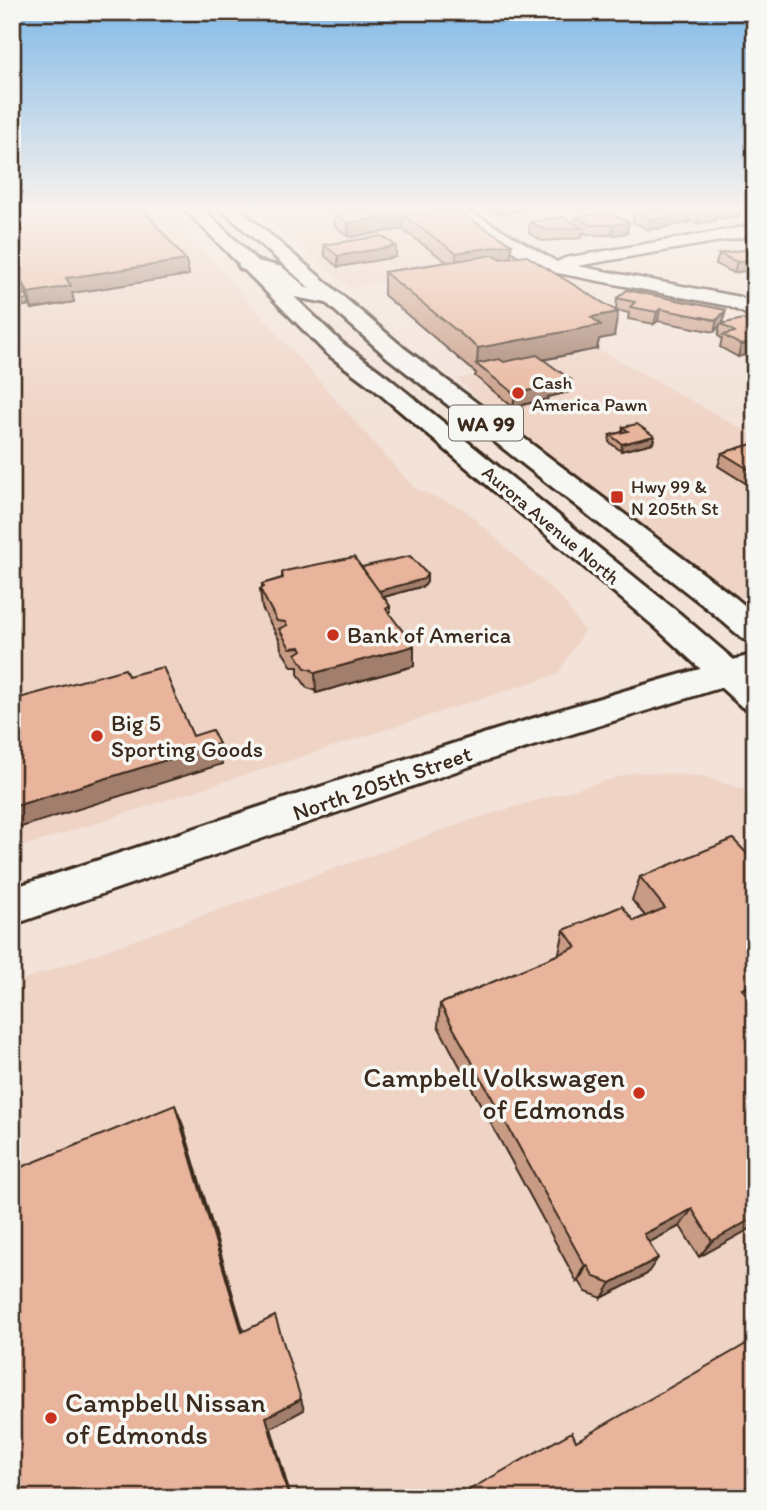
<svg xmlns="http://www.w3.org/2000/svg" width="767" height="1510" font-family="Itim,sans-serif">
<rect width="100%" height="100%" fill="#f2e2d8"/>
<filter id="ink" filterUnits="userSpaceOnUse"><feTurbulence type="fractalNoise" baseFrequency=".0143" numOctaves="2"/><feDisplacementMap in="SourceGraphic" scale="14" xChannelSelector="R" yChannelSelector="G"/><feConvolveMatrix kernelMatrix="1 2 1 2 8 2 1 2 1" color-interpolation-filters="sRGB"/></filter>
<g filter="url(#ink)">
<!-- built -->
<path fill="#efd4c6" d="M12 207H165L414 488 464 509 563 600 584 631 558 674 12 850Z
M249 207H432L514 260 351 288Z
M600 350 755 436V602L737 596 527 442 457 379Z
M636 772 702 776 755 793V1498H12V984L476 818Z"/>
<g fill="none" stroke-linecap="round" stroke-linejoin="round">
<defs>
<path id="street" d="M445 207H463L557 262 565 258 755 225V235L577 266 740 297 755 305V318L728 306 542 270Z"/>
<path id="primary" d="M248 259 282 267 307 288 339 294 342 298 339 302 332 304 294 297 268 275 241 269 238 265Z
M755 654V677L488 760 12 925V888C260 809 504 721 755 654Z"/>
<path id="highway" d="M183 207H201L342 343 390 379 679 613 755 678V710L742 707 655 627 374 389 326 353Z
M219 207H237L404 348 737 599 755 614V643L743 639 713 613 388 358Z"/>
</defs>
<!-- street casing -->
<use href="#street" stroke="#3b2a1e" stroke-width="5"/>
<!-- primary casing -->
<use href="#primary" stroke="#3b2a1e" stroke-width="6"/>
<!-- highway casing -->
<use href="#highway" stroke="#3b2a1e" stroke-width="6"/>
<!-- street -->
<use href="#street" fill="#f6f6f2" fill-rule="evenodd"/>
<!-- primary -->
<use href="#primary" fill="#f6f6f2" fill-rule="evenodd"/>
<!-- highway -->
<use href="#highway" fill="#f6f6f2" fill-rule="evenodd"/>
</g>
<!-- wall -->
<path fill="#c89b85" stroke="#3b2a1e" stroke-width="2" d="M12 207 186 260 189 275 72 293 74 302 32 309 30 305 12 308Z
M335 207H402L433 210 432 212 510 258 614 336 599 339 597 349 543 360 571 380 569 392 548 397V399L513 407 475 376 476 373 384 295V272L447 262 403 230V229L349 237 335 226Z
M486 207H528L527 210 499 214Z
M663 207H755V211H741L739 217 724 219 717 216 715 221 697 224 689 220 688 223 649 230 633 222 634 211Z
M608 212 627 233 612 235H589L583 232 582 238 543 241 529 233 530 222 575 224 576 217Z
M324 245 396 257 338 267 325 256Z
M755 248V269L734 273 716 264 719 254Z
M617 298 723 322 721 324 755 326 738 357 720 347 722 338 718 336 720 325 714 332 658 321 654 324 628 319 629 313 616 310Z
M753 358H755V374L749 371Z
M623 427 654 436 653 443 621 451 609 442 610 435 622 432Z
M755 443V489L718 466 722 453Z
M362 567 427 574V582L424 586 384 597 390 606V614L414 666 316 693 314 690 307 688 298 674V667H292L281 649 280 641 262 608 260 589 262 588V584L282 578V573Z
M755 862V999L751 1001 755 1005V1184L753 1185 755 1187V1226L699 1257 680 1226 649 1242 647 1274 602 1298 586 1292 579 1281 577 1282 438 1026 440 1004 560 954 559 953 564 930 634 921 645 916 632 900 640 877Z"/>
<!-- shaded-wall -->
<path fill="#a27e6c" stroke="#3b2a1e" stroke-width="2" d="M500 207H528L527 210 499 214Z
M704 207H713L712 211 718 210 715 221 697 224 699 214Z
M742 207 739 217 724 219 727 209Z
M433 210 432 224 404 216 403 229 349 237 348 223Z
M690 213 688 223 649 230 651 220Z
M629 222 627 233 612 235 614 225Z
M512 244 510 259 456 268V253Z
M396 246V257L338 267V256Z
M755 259V269L734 273 737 262Z
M186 260 189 275 72 293 74 302 32 309 28 293 66 278Z
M24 284 30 305 12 308V285Z
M660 309 658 321 654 324 657 312Z
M726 310 723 322 714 332 717 320Z
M618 312 614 336 599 339 597 349 485 371 477 364 478 348 591 317Z
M755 342V353L738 357 741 345Z
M571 380 569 392 548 397V399L513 407 515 394 547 385Z
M654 436 653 443 621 451 622 444Z
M427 574V582L424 586 372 600V593Z
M414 646V666L316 693 315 673Z
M219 744 222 764 12 830V807Z
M755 983V999L730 1011 742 989Z
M175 1105 183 1125 248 1346 242 1332Z
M755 1173V1184L734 1195 748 1177Z
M692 1209 680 1226 633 1251 644 1234Z
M755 1217V1226L699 1257 712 1241Z
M658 1258 647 1274 602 1298 611 1283Z
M587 1265 579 1281 577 1282 585 1266Z
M301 1399 304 1410 271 1428 291 1498H289L266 1417Z"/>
<!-- building -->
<path fill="#e8b49b" stroke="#3b2a1e" stroke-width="2" d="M12 207H141L186 260 66 278 71 286 28 293 24 284 12 285Z
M342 207H427L433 210 348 223 335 212 347 210Z
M663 207H677L690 213 651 220 634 211Z
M684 207H710L718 210 699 214Z
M722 207H740L727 209Z
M453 209 512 244 456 253 404 216Z
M608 212 629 222 614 225H591L576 217Z
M563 217 583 228 545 230 530 222Z
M382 236 396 246 338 256 324 245Z
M755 248V259L737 262 719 254Z
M494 255 502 259 525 255 618 312 591 317 601 325 478 348 384 272Z
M627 290 726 310 717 320 660 309 657 312 630 307 635 302 617 298Z
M26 294 29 299 12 302V296Z
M743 319 755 326V342L741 345 723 335 735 332 721 324Z
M537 355 571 380 547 385 549 386 515 394 476 364 499 359 504 362Z
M637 424 654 436 622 444 610 435 628 431 623 427Z
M755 443V473L722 453Z
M410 556 427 574 424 579 379 591 362 567Z
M354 557 390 606 386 609 414 646 315 673 312 670 305 668 296 654 302 650 300 647 290 648 279 629 287 625 285 622 277 621 260 589 264 587 262 584 283 578 282 573 285 571Z
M163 667 193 736 212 730 219 744 12 807V700L125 669 128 676Z
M733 839 755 862V983L742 989 755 1005V1173L748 1177 755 1187V1217L712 1241 692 1209 644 1234 658 1258 611 1283 594 1277 587 1265 585 1266 440 1004 576 947 564 930 622 906 634 921 665 908 640 877Z
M175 1105 242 1332 275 1316 301 1399 266 1417 289 1498H12V1171Z
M755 1339V1482L730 1498H461L460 1495 572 1432 576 1441Z"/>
</g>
<!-- sky -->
<linearGradient id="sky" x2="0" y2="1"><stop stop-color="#82bae8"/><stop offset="0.5" stop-color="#f9f2ed"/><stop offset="1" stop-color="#f9f2ed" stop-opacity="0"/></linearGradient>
<rect width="767" height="418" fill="url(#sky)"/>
<!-- markers -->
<g fill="#c8321e" stroke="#f6f6f2" stroke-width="2.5">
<circle cx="518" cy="393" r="7"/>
<rect x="610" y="490" width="14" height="14" rx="3.5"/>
<circle cx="333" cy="635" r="7"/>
<circle cx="97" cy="736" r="7"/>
<circle cx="639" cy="1093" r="7"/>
<circle cx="51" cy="1418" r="7"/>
</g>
<g text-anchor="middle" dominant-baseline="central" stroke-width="7" stroke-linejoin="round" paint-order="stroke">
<!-- far-poi labels -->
<g font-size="19" fill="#3b2a1e" stroke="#f6f6f2" text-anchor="start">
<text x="532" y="382">Cash<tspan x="532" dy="22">America Pawn</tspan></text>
<text x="631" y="486">Hwy 99 &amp;<tspan x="631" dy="22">N 205th St</tspan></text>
</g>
<!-- far-street labels -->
<g font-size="19" fill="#3b2a1e" stroke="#f6f6f2">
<text transform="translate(551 525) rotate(40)">Aurora Avenue North</text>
</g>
<!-- shield labels -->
<rect fill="#f6f6f2" stroke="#73675e" stroke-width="2" x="449" y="405.5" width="74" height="35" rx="5"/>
<g font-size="21" font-weight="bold" fill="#3b2a1e">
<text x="486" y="423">WA 99</text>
</g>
<!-- poi labels -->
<g font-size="23" fill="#3b2a1e" stroke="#f6f6f2" text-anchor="start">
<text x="347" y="635">Bank of America</text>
<text x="111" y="723">Big 5<tspan x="111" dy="26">Sporting Goods</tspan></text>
</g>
<!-- street labels -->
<g font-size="23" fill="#3b2a1e" stroke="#f6f6f2">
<text transform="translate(382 783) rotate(-19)">North 205th Street</text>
</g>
<!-- near-poi labels -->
<g font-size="28" fill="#3b2a1e" stroke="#f6f6f2" text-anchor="end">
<text x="625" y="1077">Campbell Volkswagen<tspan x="625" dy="32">of Edmonds</tspan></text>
<text x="65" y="1402" text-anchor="start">Campbell Nissan<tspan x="65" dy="32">of Edmonds</tspan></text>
</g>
</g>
<!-- margin -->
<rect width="767" height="1510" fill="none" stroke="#f6f6f2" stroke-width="42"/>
<rect x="21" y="21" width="725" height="1468" fill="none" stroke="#3b2a1e" stroke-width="2.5" filter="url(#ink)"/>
</svg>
